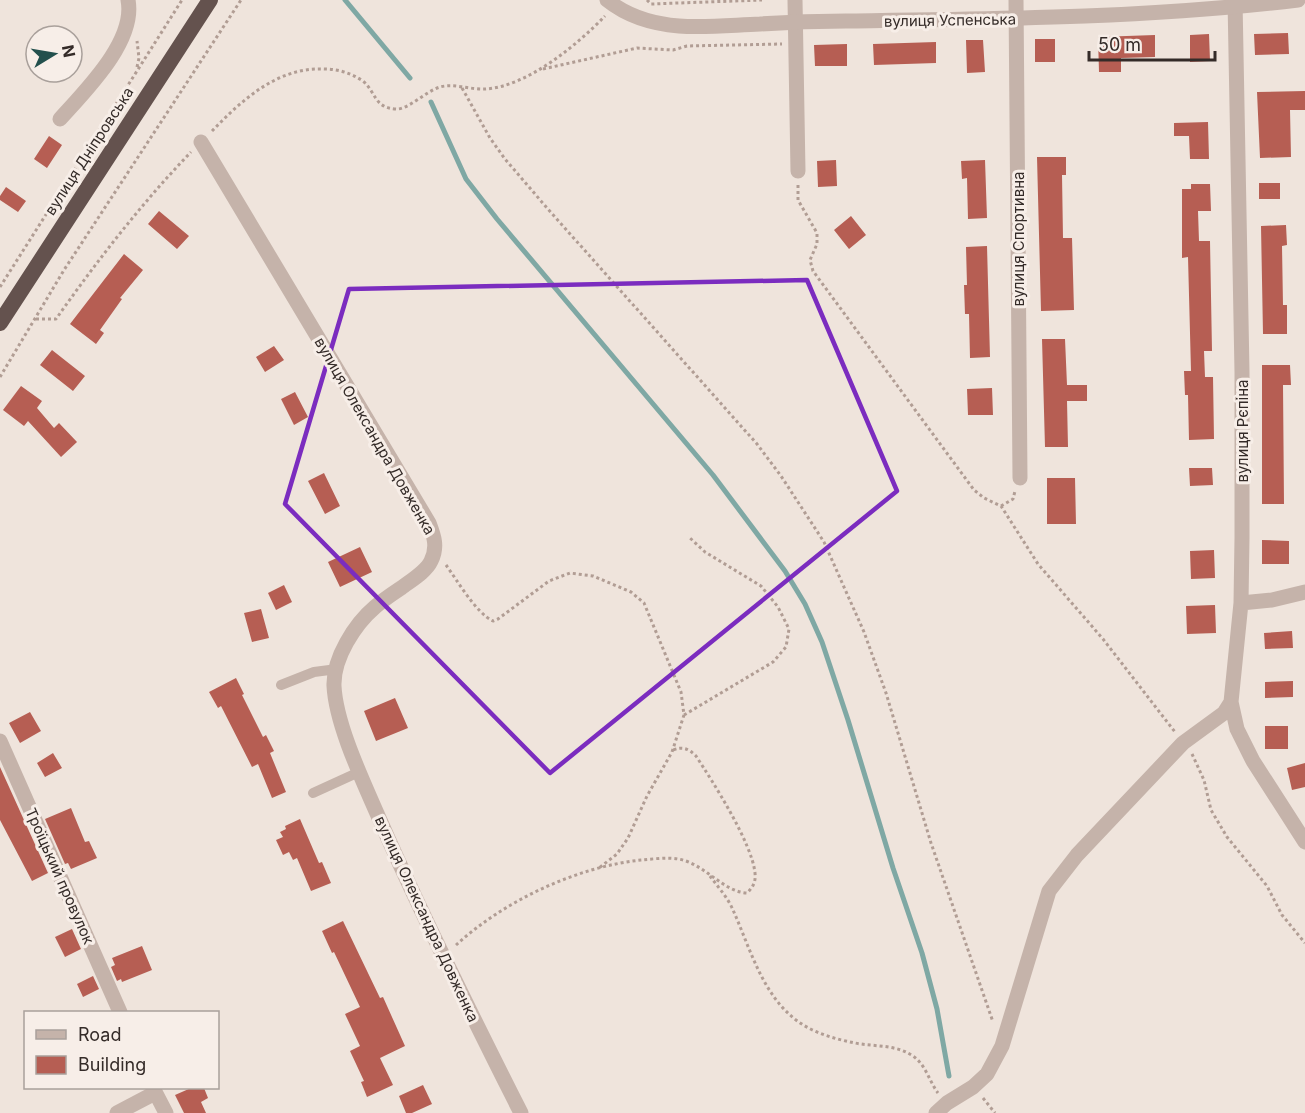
<svg xmlns="http://www.w3.org/2000/svg" width="1305" height="1113" font-family="Inter,sans-serif">
<rect width="100%" height="100%" fill="#efe4dc"/>
<g fill="none" stroke-linecap="round" stroke-linejoin="round">
<!-- stream -->
<path stroke="#7fa8a4" stroke-width="5" d="M345 0 410 78
M431 102 466 179 497 219 713 475 785 571 805 604 822 642 848 720 893 868 922 953 937 1009 949 1076"/>
</g>
<!-- building -->
<path fill="#b65e53" d="M1288 33 1289 54 1255 55 1254 34Z
M1209 34 1210 61 1190 62V35Z
M1155 35V57L1121 58V72H1099L1098 37Z
M1035 39H1055V62H1035Z
M966 40H983L985 72 967 73Z
M936 42V63L874 65 873 44Z
M847 44V66H815L814 45Z
M1305 91V110H1290L1291 157 1260 158 1257 92Z
M1208 122 1209 159H1190L1189 136H1174V123Z
M49 136 62 145 47 168 34 159Z
M1037 157H1066V175H1062L1063 238H1072L1074 310 1041 311Z
M836 160 837 186 818 187 817 161Z
M985 160 987 218 968 219 967 178 962 179 961 161Z
M1259 183H1280V199H1259Z
M1191 184H1210L1211 211H1198L1199 241H1210L1212 351H1204L1205 377H1213L1214 439 1189 440 1188 395H1185L1184 371H1191L1188 257 1182 258V189H1191Z
M6 187 26 201 18 212 0 200V196Z
M159 211 189 236 177 249 148 224Z
M851 216 866 235 849 249 834 230Z
M1286 225 1287 245 1282 246 1283 305H1287V334H1263L1261 226Z
M987 246 990 357 970 358 969 314H965L964 285H967L966 247Z
M124 254 143 270 120 298 122 299 100 330 104 333 96 344 70 324Z
M1042 339H1065L1067 385H1087V401H1067L1068 447H1045Z
M274 346 284 360 265 372 256 357Z
M52 350 85 376 73 391 40 365Z
M1262 365H1290L1291 385H1283L1284 504H1262Z
M21 386 42 401 37 408 54 428 59 423 77 442 61 457 28 421 24 426 3 410Z
M992 388 993 415H968L967 389Z
M295 392 308 417 294 425 281 399Z
M1189 468H1212L1213 485 1190 486Z
M324 473 340 506 325 514 308 481Z
M1047 478H1075L1076 524H1047Z
M1262 540 1289 541V564H1262Z
M360 547 372 572 340 587 328 562Z
M1214 550 1215 578 1191 579 1190 551Z
M284 585 292 602 276 610 268 593Z
M1215 605 1216 633 1187 634 1186 606Z
M261 609 269 638 252 642 244 613Z
M1292 631 1293 648 1265 649 1264 633Z
M236 678 244 694 242 695 263 737 266 735 274 751 270 753 286 792 272 798 258 764 252 767 221 706 218 708 209 692Z
M1293 681V697L1265 698V682Z
M395 698 408 728 376 741 364 711Z
M30 712 41 731 20 743 9 723Z
M1265 726H1288V749H1265Z
M53 753 62 768 45 777 37 763Z
M1305 763V787L1292 790 1287 768Z
M0 767 48 873 32 881 0 820Z
M71 808 85 842 89 841 97 858 71 869 68 863 65 864 45 819Z
M300 819 319 863 322 862 331 883 311 891 297 858 293 860 289 852 283 855 276 840 283 837 280 832 286 829 285 826Z
M343 921 380 998 383 997 405 1046 380 1058 393 1085 367 1097 361 1082 364 1081 350 1051 360 1046 345 1014 360 1007 334 952 332 953 322 931Z
M72 929 81 949 65 957 55 937Z
M142 946 152 970 122 982 121 979 117 981 111 967 115 965 112 958Z
M93 976 99 989 83 997 77 984Z
M423 1085 432 1104 412 1113H406L399 1096Z
M191 1088H204L208 1098 201 1102 206 1113H184L175 1095Z"/>
<g fill="none" stroke-linecap="round" stroke-linejoin="round">
<!-- path -->
<path stroke="#b19d94" stroke-width="3" stroke-dasharray="3 3" stroke-linecap="butt" d="M647 0 651 4 762 0
M137 67 139 58 137 41
M543 69 637 48 673 50 687 46 782 44
M462 88 490 138 505 159 547 208 757 444 781 476 824 542 864 632 886 693 931 843 993 1022
M212 131C243 99 278 67 324 69 338 69 351 73 363 81 376 92 374 108 396 109 408 110 426 91 440 87 454 83 471 90 486 89 528 86 577 45 605 16
M798 185V200L817 233V244L810 260 813 271 974 490 984 498 1001 506 1038 564 1103 639 1175 732
M0 287 182 0
M36 319H56C97 261 141 204 191 152
M0 377 64 270 241 0
M1001 506 1013 499 1015 491
M446 565C457 580 476 613 493 621L498 619 549 581 570 573 593 576 631 592 644 603 681 692 684 715 672 752 647 796 628 838 617 854 599 868
M684 715 773 662 786 647 789 629 778 607 761 586 705 552 690 538
M1192 754 1204 780 1211 810 1227 837 1267 886 1282 915 1305 943
M710 876C718 887 728 898 733 910 750 948 762 994 796 1020 813 1033 835 1039 855 1043 875 1047 895 1044 913 1056 926 1065 929 1081 938 1093
M456 945C504 901 576 867 641 860 653 859 667 857 678 859 704 863 723 892 747 893 753 887 756 882 755 873 752 843 713 782 696 756 689 749 683 746 673 750
M983 1098 995 1113"/>
<!-- service -->
<path stroke="#c5b3aa" stroke-width="10" d="M281 685 314 672 337 669
M313 793 359 772"/>
<!-- minor -->
<path stroke="#c5b3aa" stroke-width="15" d="M795 0 798 171
M1016 0 1020 478
M1235 0 1242 372V538L1241 603 1231 702 1237 729 1253 761 1305 842
M60 119C86 90 136 41 128 0
M201 142 429 523C434 536 438 547 431 561 426 572 410 581 401 588 392 594 383 600 375 607 355 624 333 658 334 686 336 725 363 781 379 818 423 918 472 1016 521 1113
M1241 603 1272 600 1305 592
M0 741 120 1012
M153 1088 166 1113
M117 1113 155 1093
M936 1113 947 1103 973 1087 987 1074 1002 1046 1049 891 1077 855 1183 743 1224 713 1231 702"/>
<!-- tertiary -->
<path stroke="#c5b3aa" stroke-width="15" d="M607 0C627 16 653 24 679 26 705 28 733 25 760 24 789 22 817 21 846 21 997 19 1148 18 1298 0"/>
<!-- trunk -->
<path stroke="#64524e" stroke-width="16" d="M0 323 210 0"/>
</g>
<!-- marked area -->
<path fill="none" stroke="#7b2cbf" stroke-width="4.5" stroke-linejoin="round" d="M807 280 897 491 550 773 285 504 349 289Z"/>
<g text-anchor="middle" dominant-baseline="central" stroke-width="6" stroke-linejoin="round" paint-order="stroke">
<!-- street labels -->
<g font-size="15" fill="#342b28" stroke="#f7eee8">
<text transform="translate(950 20) rotate(-1)">вулиця Успенська</text>
<text transform="translate(89 151) rotate(-57)">вулиця Дніпровська</text>
<text transform="translate(1018 239) rotate(-90)">вулиця Спортивна</text>
<text transform="translate(1242 431) rotate(-90)">вулиця Рєпіна</text>
<text transform="translate(375 436) rotate(60)">вулиця Олександра Довженка</text>
<text transform="translate(60 876) rotate(66)">Троїцький провулок</text>
<text transform="translate(427 919) rotate(65)">вулиця Олександра Довженка</text>
</g>
</g>
<!-- legend -->
<rect x="24" y="1011" width="195" height="78" fill="#f7eee8" stroke="#a9a09b" stroke-width="1.5"/>
<rect x="36" y="1030" width="30" height="9" fill="#c5b3aa" stroke="#a9a09b" stroke-width="1.5"/>
<text x="78" y="1041" font-size="18" fill="#342b28">Road</text>
<rect x="36" y="1056" width="30" height="18" fill="#b65e53" stroke="#a9a09b" stroke-width="1.5"/>
<text x="78" y="1071" font-size="18" fill="#342b28">Building</text>
<!-- north arrow -->
<g transform="translate(54 54) rotate(79)"><circle r="28" fill="#f7eee8" stroke="#a9a09b" stroke-width="1.5"/>
<path d="M0-4.5L10 22L0 15L-10 22Z" fill="#23504d"/>
<text y="-9" font-size="16" font-weight="bold" text-anchor="middle" fill="#342b28">N</text>
</g>
<!-- scale -->
<path d="M1089 51v9h126v-9" fill="none" stroke="#342b28" stroke-width="3"/>
<text x="1098" y="51" font-size="18" fill="#342b28" stroke="#f7eee8" stroke-width="4.5" paint-order="stroke">50 m</text>
</svg>
